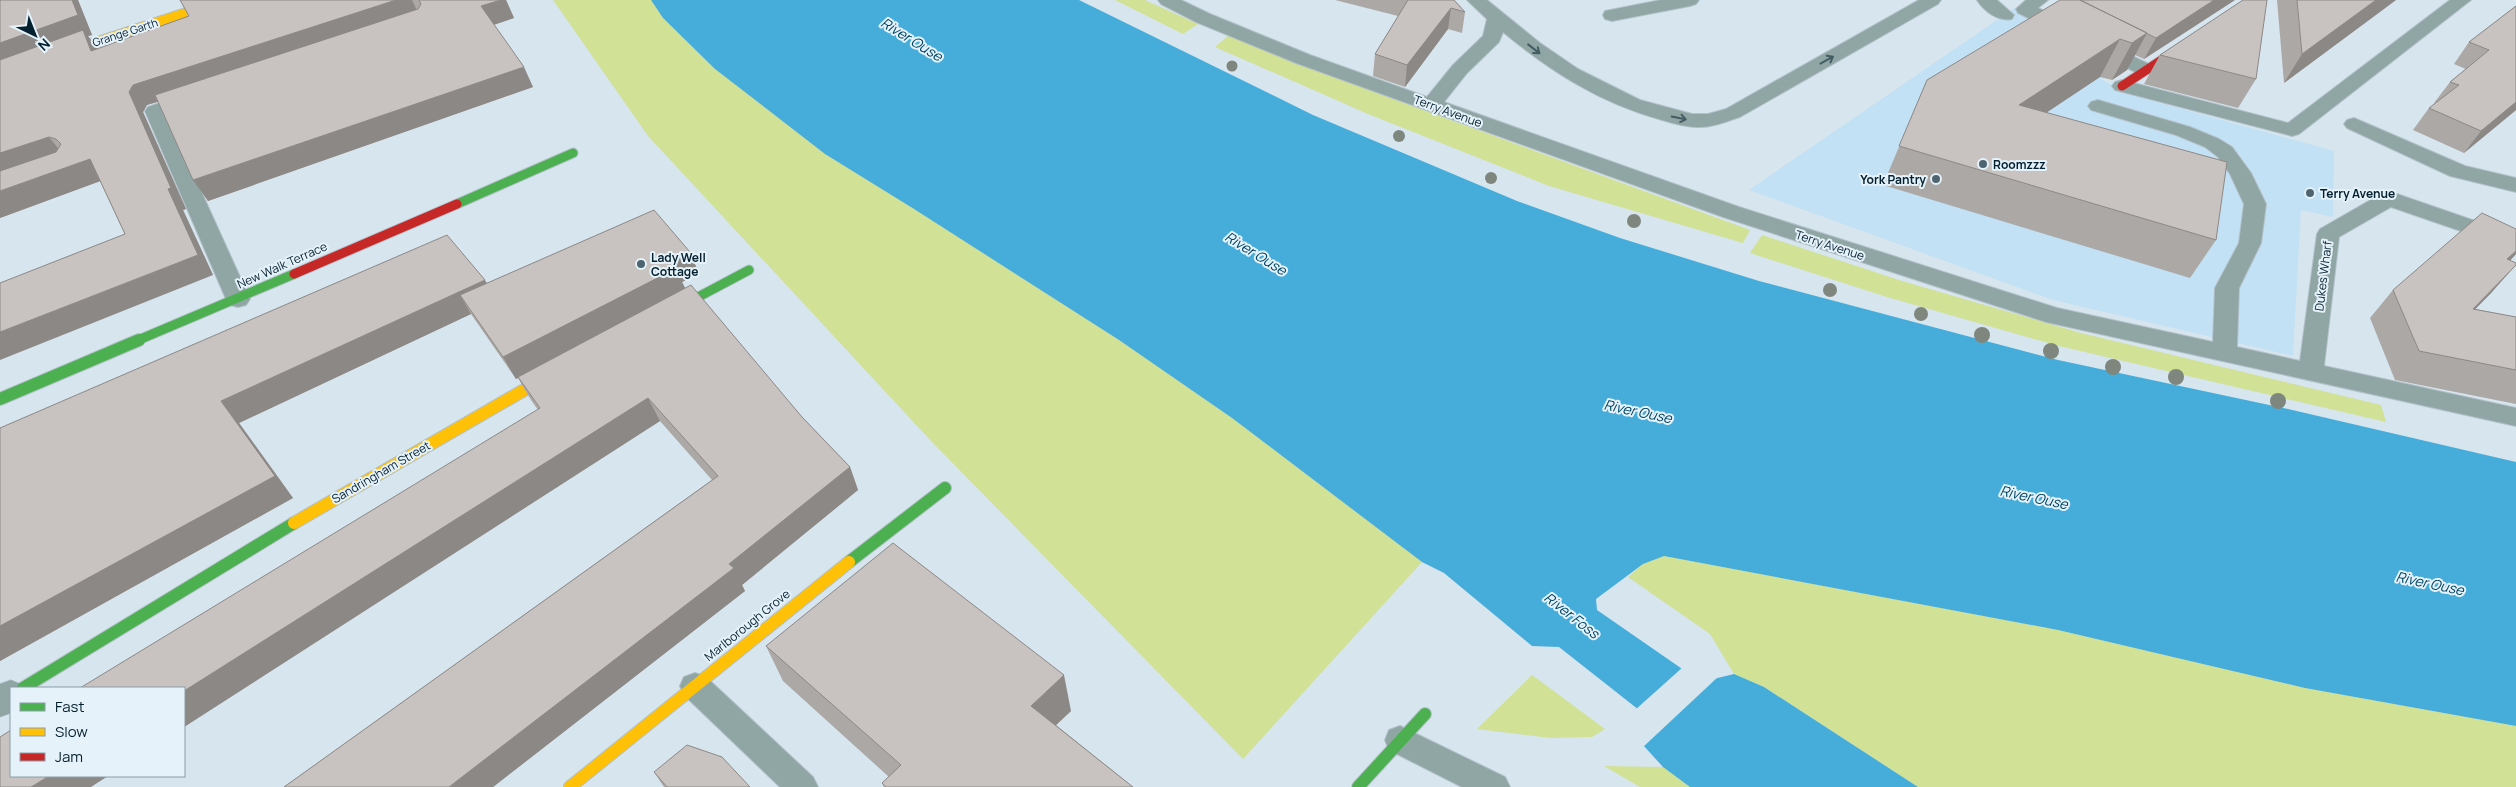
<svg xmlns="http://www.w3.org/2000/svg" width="2516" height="787" font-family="Manrope,sans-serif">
<rect width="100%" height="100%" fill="#d7e5ee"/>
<!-- built -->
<path fill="#c3e1f4" d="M2016 7 2124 62 2100 78 2124 93 2334 151 2333 217 2301 210 2293 356 2053 300 1749 190Z"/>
<!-- green -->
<path fill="#d1e195" d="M553 0H651L663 18 715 69 825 154 914 209 1119 340 1232 418 1422 562 1243 759 931 441 648 136Z
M1115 0H1145L1198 24 1183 34Z
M1229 35 1317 71 1750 230 1743 243 1549 186 1368 114 1215 47Z
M1762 235 1902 281 2081 333 2381 405 2386 422 2059 346 1887 297 1750 253Z
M1664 556 2058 630 2305 688 2516 726V787H1918L1764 687 1734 674 1710 634 1628 577 1643 564Z
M1532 675 1605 729 1592 737 1550 738 1477 729Z
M1604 766 1663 767 1690 787H1640Z"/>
<!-- water -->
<path fill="#46adda" d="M651 0H1079L1313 115 1517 201 1620 238 1759 281 2058 360 2288 409 2516 462V726L2305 688 2058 630 1664 556 1643 564 1596 599 1597 610 1701 682 1734 674 1764 687 1918 787H1690L1663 767 1643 745 1639 710 1559 647 1532 646 1444 573 1422 562 1232 418 1119 340 914 209 825 154 715 69 663 18Z"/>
<!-- pier -->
<path fill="#d7e5ee" d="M1683 667 1702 680 1719 676 1642 748 1635 710Z"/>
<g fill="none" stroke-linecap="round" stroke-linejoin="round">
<defs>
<path id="lane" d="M1158 0H1181L1210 14 1310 55 1427 97 1453 65 1483 36 1487 19 1467 0H1487L1540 43 1578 69 1640 100 1692 114H1708L1726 109 1919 0H1941L1938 4 1740 117C1728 121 1716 126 1703 127 1689 128 1675 124 1662 120 1602 104 1551 72 1503 32L1499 42 1467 73 1444 102 1739 207 2057 308 2213 342 2215 288 2239 243 2244 204 2230 174 2218 157 2205 147 2176 135 2091 110 2088 106 2091 102 2098 100 2190 127 2219 139 2232 147 2251 173 2266 204 2261 243 2239 288 2237 347 2300 361 2317 234 2320 229 2381 194 2389 192 2397 194 2516 235V250L2391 207 2339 237 2324 366 2516 408V426L2046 322 1723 217 1296 63 1196 22 1161 4Z
M1661 0H1699L1696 4 1690 6 1612 21 1605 19 1603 15 1605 11Z
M1977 0H1997L2014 15 2012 19C1998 22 1984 11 1977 0Z
M2026 0H2048L2038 8 2073 25 2075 29 2073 33H2059L2018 13 2016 9Z
M2450 0H2471L2299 134 2292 136 2285 134 2115 90 2112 86 2115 82 2122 80 2288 123Z
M2101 41 2153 66 2156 70 2153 74H2139L2094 51 2091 47 2094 43Z
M192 92 199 94 202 98 199 102 166 114 250 299 246 305 238 307 230 305 226 299 145 111 148 107Z
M2354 118 2465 166 2516 178V192L2450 176 2347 128 2344 124 2347 120Z
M695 673 706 677 813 777 818 787H780L684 695 680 686 684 677Z
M1400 726 1505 777 1510 787H1462L1389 750 1385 740 1389 730Z"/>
<path id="street" d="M11 680 23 685 24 688H11V713L0 717V684Z"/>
<path id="fast-far1" d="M457 204 573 153
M668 313 749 270
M136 341 294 274"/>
<path id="fast" d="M0 399 139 340
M849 562 945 488
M23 688 294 523
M1358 787 1425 714"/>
<path id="slow-far1" d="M0 78 75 49 224 0"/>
<path id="slow" d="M294 523 557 371
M570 787 849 562"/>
<path id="jam" d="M2122 86 2186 44
M294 274 457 204"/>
</defs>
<!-- lane casing -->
<use href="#lane" stroke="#b3c1ca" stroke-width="2"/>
<!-- street casing -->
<use href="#street" stroke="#b3c1ca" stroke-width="1"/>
<!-- fast-far1 casing -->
<use href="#fast-far1" stroke="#b3c1ca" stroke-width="11"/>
<!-- fast casing -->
<use href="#fast" stroke="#b3c1ca" stroke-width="14"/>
<!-- slow-far1 casing -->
<use href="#slow-far1" stroke="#b3c1ca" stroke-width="11"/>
<!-- slow casing -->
<use href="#slow" stroke="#b3c1ca" stroke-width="14"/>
<!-- jam casing -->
<use href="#jam" stroke="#b3c1ca" stroke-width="11"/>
<!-- lane -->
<use href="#lane" fill="#90a6a4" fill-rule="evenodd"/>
<!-- street -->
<use href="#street" fill="#90a6a4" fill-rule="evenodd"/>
<!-- fast-far1 -->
<use href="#fast-far1" stroke="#4caf50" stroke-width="9"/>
<!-- fast -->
<use href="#fast" stroke="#4caf50" stroke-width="12"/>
<!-- slow-far1 -->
<use href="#slow-far1" stroke="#ffc107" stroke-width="9"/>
<!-- slow -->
<use href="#slow" stroke="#ffc107" stroke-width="12"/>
<!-- jam -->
<use href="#jam" stroke="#c62828" stroke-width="9"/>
</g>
<!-- trees -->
<g fill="#7e867d">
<circle cx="1232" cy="66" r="5.5"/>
<circle cx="1399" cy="136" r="6"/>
<circle cx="1491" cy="178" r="6"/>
<circle cx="1634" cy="221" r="7"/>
<circle cx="1830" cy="290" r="7"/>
<circle cx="1921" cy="314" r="7"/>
<circle cx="1982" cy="335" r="8"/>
<circle cx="2051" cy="351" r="8"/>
<circle cx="2113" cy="367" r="8"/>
<circle cx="2176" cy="377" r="8"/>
<circle cx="2278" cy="401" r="8"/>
</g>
<!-- wall -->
<path fill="#aca8a5" d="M0 0H78L92 35 88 36 97 49 189 16 180 0H506L514 18 494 25 533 87 208 201 158 102 147 105 143 112 186 209 183 210 213 275 125 234 100 181 0 218Z
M1335 0H1454L1465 12 1462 33 1448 29 1405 87 1373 76 1375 54 1398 16Z
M2235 0 2144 59 2135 55 2127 70 2112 80 2100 77 2047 112 2216 240 2190 278 1883 185 1927 80Z
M2277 0H2396L2284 83Z
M2516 6V110L2464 153 2413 130 2429 108 2435 104 2434 103 2450 82 2466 69 2454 64 2469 42Z
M2160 55 2256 79 2238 108 2144 84Z
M2516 229V254L2510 260 2492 292 2475 309 2516 317V404L2395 380 2370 318 2393 290Z
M690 252 699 274 682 282 685 288 802 417 850 467 858 490 742 585 745 591 493 787H284L712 480 660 421 184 727V688L538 410 531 400 518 378 516 379 471 314 239 423 293 498 0 661V428L487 283Z
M766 646 1071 711 1056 725 1133 787H884L882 783 889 777 783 681Z
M654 772 750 787H664Z"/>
<!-- shaded-wall -->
<path fill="#8c8886" d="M72 0H78L92 35 88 36 98 50 0 68V43Z
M396 0H412L419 15 147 105 143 112 186 209 183 210 213 275 0 360V332L198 255 168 189 129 92 133 85Z
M501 0H506L514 18 490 26 481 6Z
M2214 0H2235L2144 59 2156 38Z
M2376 0H2396L2284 83 2302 54Z
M1451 8 1448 29 1405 87 1407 65Z
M2147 33 2127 70 2112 80 2132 43Z
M2120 39 2100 77 2001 143 2019 105Z
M524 67 533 87 208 201 193 180Z
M2516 102V110L2464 153 2481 131Z
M49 137 65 157 0 179V153Z
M90 159 106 179 0 218V191Z
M2516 251V254L2506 265 2507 259Z
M690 252 699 274 682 282 686 290 516 379 503 357 671 261Z
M2516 265 2492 292 2448 337 2473 309Z
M485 280 498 302 460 295 471 314 239 423 293 498 0 661V626L221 401Z
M648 398 660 421 184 727V691Z
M850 467 858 490 742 585 745 591 493 787H449Z
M1064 675 1071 711 1039 741 1031 706Z
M49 776H108L91 787H31Z"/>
<!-- building -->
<path fill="#c8c3c0" stroke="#8c8886" d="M0 0H72L78 15 0 43Z
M180 0H396L133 85 129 92 171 188 168 189 198 255 0 332V283L125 234 90 159 0 191V171L56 152 61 144 56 139 49 137 0 153V60L83 30 91 51 189 16Z
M419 0H501L481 6 524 67 193 180 155 95 418 9 421 4Z
M1408 0H1454L1465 12 1451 8 1407 65 1375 54Z
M2060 0H2080L2147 33 2132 43 2120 39 2019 105 2227 162 2216 240 1899 146 1927 80Z
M2080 0H2214L2156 38 2146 33H2147Z
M2243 0H2267L2256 79 2160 55Z
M2297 0H2376L2302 54Z
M2516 6V102L2481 131 2429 108 2459 85 2450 82 2489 50 2469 42Z
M654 210 690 252 671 261 677 268 503 357 460 295Z
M2482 213 2516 229V251L2507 259 2516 263V265L2473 309 2516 317V370L2419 351 2393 290Z
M447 235 485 280 221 401 275 476 0 626V428Z
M691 285 802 417 850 467 729 564 734 568 449 787H284L718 476 648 398 184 691V688H80L540 408 518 377Z
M893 543 1064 675 1031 706 1133 787H886L882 783 901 765 766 646Z
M11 730V776H49L31 787H0V737Z
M687 745 722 757 750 787H667L654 772Z"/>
<!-- one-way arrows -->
<defs><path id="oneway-shaft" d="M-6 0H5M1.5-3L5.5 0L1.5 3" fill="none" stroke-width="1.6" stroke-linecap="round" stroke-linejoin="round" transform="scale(1.25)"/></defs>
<g stroke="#445c63">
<use href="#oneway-shaft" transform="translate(1534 49) rotate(38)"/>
<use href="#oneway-shaft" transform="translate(1827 60) rotate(-29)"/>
<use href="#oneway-shaft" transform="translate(1679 118) rotate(11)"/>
</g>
<!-- markers -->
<g fill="#4e6571" stroke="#e5f2fa" stroke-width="2">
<circle cx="1983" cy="164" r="5"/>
<circle cx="1936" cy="179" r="5"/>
<circle cx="2310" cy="193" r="5"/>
<circle cx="641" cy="264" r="5"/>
</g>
<g text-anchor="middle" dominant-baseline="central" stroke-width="4" stroke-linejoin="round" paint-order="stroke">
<!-- far-street labels -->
<g font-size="11" fill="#05202e" stroke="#e5f2fa">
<text transform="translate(125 32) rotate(-18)">Grange Garth</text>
</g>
<!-- street labels -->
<g font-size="12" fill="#05202e" stroke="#e5f2fa">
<text transform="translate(1448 111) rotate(20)">Terry Avenue</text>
<text transform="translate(1830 245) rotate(18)">Terry Avenue</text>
<text transform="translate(282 265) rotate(-24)">New Walk Terrace</text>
<text transform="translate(2323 276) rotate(-83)">Dukes Wharf</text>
<text transform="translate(381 472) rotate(-30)">Sandringham Street</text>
<text transform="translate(747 625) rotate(-39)">Marlborough Grove</text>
</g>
<!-- poi labels -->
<g font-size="12" font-weight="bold" fill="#05202e" stroke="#e5f2fa" text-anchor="start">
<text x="1993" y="164">Roomzzz</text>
<text x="1926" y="179" text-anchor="end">York Pantry</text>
<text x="2320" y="193">Terry Avenue</text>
<text x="651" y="257">Lady Well<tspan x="651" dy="14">Cottage</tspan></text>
</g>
<!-- water labels -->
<g font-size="14" font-style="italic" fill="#004564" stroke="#e5f2fa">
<text transform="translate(912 39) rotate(32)">River Ouse</text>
<text transform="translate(1256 253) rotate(32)">River Ouse</text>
<text transform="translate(1638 411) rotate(12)">River Ouse</text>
<text transform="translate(2034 497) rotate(12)">River Ouse</text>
<text transform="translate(2430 583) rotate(12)">River Ouse</text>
<text transform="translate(1572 615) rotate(38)">River Foss</text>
</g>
</g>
<!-- legend -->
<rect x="10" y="687" width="175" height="90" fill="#e5f2fa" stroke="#8b9ea8"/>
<rect x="20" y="703" width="25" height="8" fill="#4caf50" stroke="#8b9ea8"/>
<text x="55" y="712" font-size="15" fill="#05202e">Fast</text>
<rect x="20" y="728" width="25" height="8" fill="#ffc107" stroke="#8b9ea8"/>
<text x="55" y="737" font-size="15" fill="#05202e">Slow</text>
<rect x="20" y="753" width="25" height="8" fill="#c62828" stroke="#8b9ea8"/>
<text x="55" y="762" font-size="15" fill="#05202e">Jam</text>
<!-- north arrow -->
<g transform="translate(35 35) rotate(137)" stroke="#e5f2fa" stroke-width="4" paint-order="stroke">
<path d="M0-4L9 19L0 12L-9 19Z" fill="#05202e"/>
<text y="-8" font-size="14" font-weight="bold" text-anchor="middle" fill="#05202e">N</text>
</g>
</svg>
